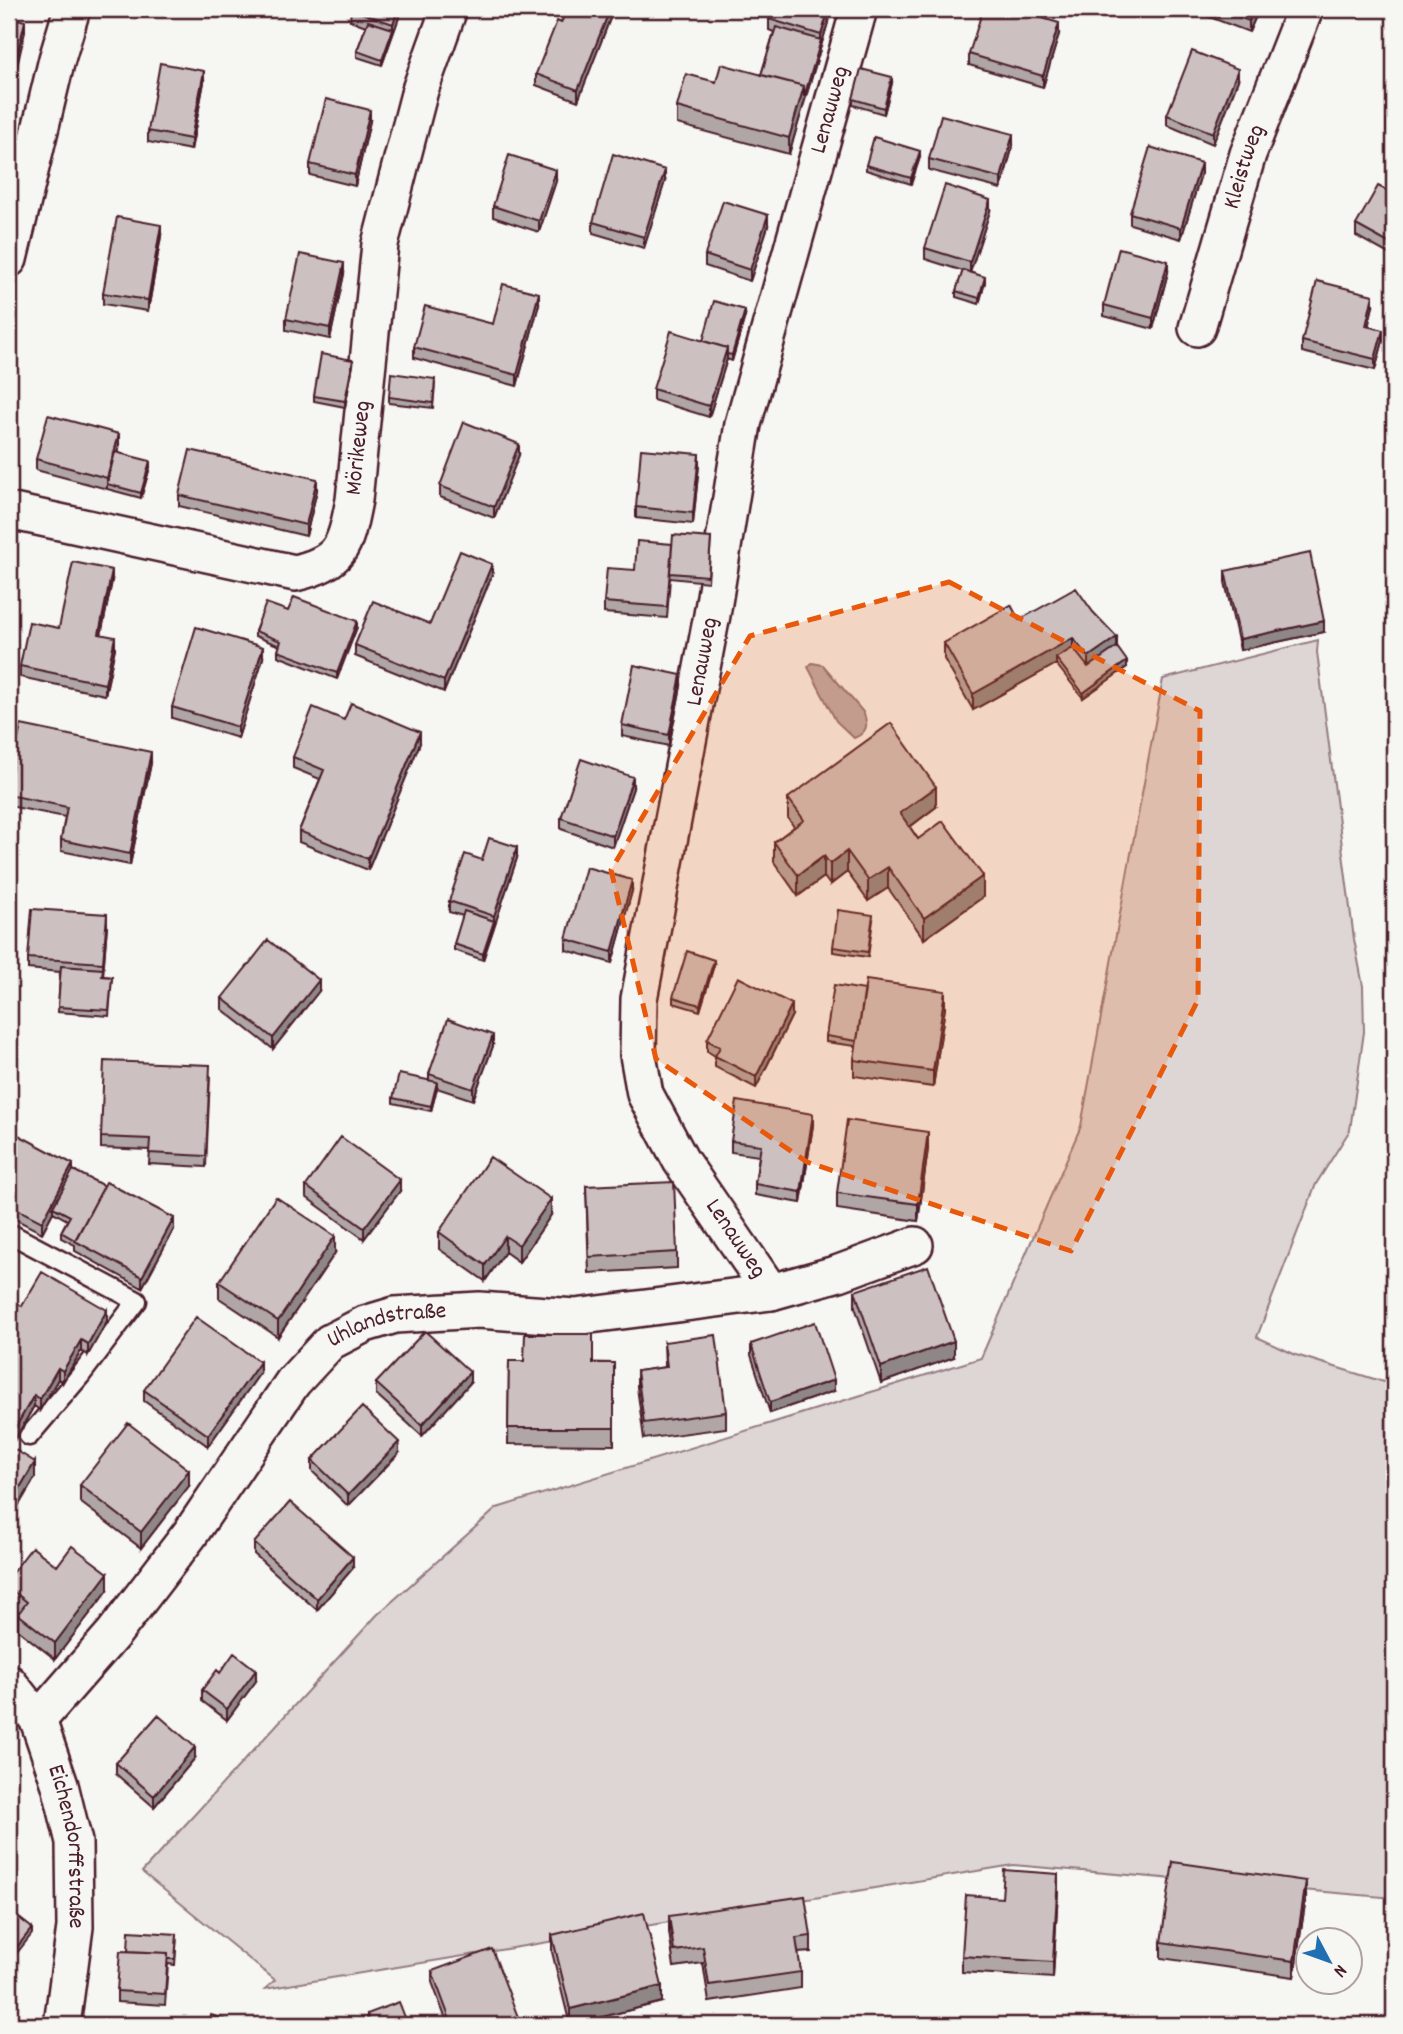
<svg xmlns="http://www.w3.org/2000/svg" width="1403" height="2034" font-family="Dekko,sans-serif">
<rect width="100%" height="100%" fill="#f6f6f2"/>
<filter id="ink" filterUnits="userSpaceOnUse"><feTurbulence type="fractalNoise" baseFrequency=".0143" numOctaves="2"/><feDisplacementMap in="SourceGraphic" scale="14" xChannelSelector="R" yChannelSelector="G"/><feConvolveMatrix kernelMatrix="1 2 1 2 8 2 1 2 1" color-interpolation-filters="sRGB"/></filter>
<g filter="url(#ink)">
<!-- green -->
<path fill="#ddd6d5" stroke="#947a80" stroke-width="2" d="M1318 640 1317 652 1354 939 1363 986 1364 1032 1350 1130 1316 1184 1257 1337 1296 1355 1394 1385V1898L1013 1865 265 1989 275 1980 142 1872 377 1615 497 1508 981 1358 1081 1126 1163 679Z"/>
<!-- water -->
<path fill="#bbadae" stroke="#8e747a" stroke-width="2" d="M812 663 823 665 863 712C869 725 867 733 854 738L836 721 808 667Z"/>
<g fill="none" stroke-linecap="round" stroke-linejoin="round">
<defs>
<path id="lane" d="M9 1233 137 1301 80 1376 29 1436"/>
<g id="street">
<path d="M9 259 57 59 72 9"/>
<path id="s1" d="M1197 328 1248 154 1305 9"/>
<path id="s2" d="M9 511 295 573C343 562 345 545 354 500L380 244 420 90 449 9"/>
<path id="s3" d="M771 1292 681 1161 645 1094 638 1055 639 999 712 615 743 424 859 9"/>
<path id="s4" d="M9 1683 38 1720 60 1785 74 1842 75 1927 62 2025"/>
<path id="s5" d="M38 1720 114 1633 190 1534 293 1382 330 1342 365 1324 395 1315 479 1310 575 1317 771 1292 839 1273 915 1245"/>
</g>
</defs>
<!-- lane casing -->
<use href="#lane" stroke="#4a1f2b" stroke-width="23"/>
<!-- street casing -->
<use href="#street" stroke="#4a1f2b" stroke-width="40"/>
<!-- lane -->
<use href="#lane" stroke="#f6f6f2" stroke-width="18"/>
<!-- street -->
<use href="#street" stroke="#f6f6f2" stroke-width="35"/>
</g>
<!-- wall -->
<path fill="#afa6a5" stroke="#4a1f2b" stroke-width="2" d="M351 9H402L382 65 357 57V51L366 26 350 20Z
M611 9V16L578 101 536 85V74Z
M772 9H832L789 154 677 124V107L716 82 761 75 774 32 769 30V19Z
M1199 9H1259L1249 32 1199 13Z
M1059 34 1043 87 969 65V54Z
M1238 80 1213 144 1167 125V115Z
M204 82 191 150 148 142V131Z
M892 83 884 114 853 105V99Z
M1394 110V136L1387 131V120Z
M370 121 355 186 310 175V164Z
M1013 145 1001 189 929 170V159Z
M920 157 911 184 866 170V165Z
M1201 174 1181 239 1130 224V213Z
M556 181 539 232 493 217V206Z
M665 181 644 248 593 233V222Z
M1394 194V257L1356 236V225Z
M990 211 970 272 985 282 979 304 956 297V291L963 271 925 259V248Z
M768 226 750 281 705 266V255Z
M161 236 148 311 103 304V293Z
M1168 272 1153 329 1104 316V305Z
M344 274 330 339 286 330V319Z
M539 304 517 386 414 358V347L493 324Z
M1373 306 1368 326 1383 341 1375 370 1302 352V341Z
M745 316 732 361 727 359 709 417 653 400V389Z
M353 365 345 407 314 401V396Z
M435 384 433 408 389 403V397Z
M119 445 117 452 150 467 141 498 36 470V459Z
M519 455 494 518 440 497V486Z
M699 465 693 524 636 518V507Z
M317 490 306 536 179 506V495Z
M711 538 708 582 670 578 667 618 604 613V602L635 570 672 544Z
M1225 571 1324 632 1240 650 1225 582Z
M492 575 444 692 355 656V645L430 624Z
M112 581 101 634 115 648 105 695 20 677V666L59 628Z
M288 611 357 627 337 679 278 656V651L280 646 255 636V631Z
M1019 620 1117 647 1127 667 1083 698 1056 664 973 710 944 659V643Z
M263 658 238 738 172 718V707Z
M681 686 669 746 622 736V725Z
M344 720 420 743 368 870 299 842V831L320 779 293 768V757Z
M151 763 130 865 61 851V840L65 817 9 806V783Z
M633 788 613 847 561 829V818Z
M788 798 936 807 910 827 918 839 983 897 924 939 888 888 868 901 847 872 830 885 824 877 798 896 774 862V842L794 827 788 818Z
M517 858 483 960 454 950V944L463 916 449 912V901Z
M632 891 612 963 566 950V939Z
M873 920 868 957 833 952V947Z
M107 925 103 976 112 977 109 1016 58 1012 60 972 28 969V958Z
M714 965 700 1011 673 1003V997Z
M865 990 945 1008 933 1087 854 1076V1060L856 1046 826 1042V1036Z
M319 991 273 1049 222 1009V998Z
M792 1015 756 1088 715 1067V1056L707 1051V1040Z
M493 1046 473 1100 437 1088 431 1111 393 1103V1098L429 1080V1074Z
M210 1076 206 1167 149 1164 150 1150 101 1148V1137Z
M813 1125 801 1203 755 1195V1184L759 1156 731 1152V1141Z
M9 1130 73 1170 174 1229 142 1288 75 1251V1245L61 1238V1232L67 1220 53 1212 42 1233 9 1216Z
M928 1149 918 1221 837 1209V1193Z
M306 1186 400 1191 364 1239 306 1197Z
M586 1186 677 1252V1268L589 1273Z
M551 1215 519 1262 505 1252 485 1281 439 1249V1232Z
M335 1253 278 1337 219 1298V1282Z
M855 1291 954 1357 881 1383 855 1307Z
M9 1314 107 1321 88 1355 81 1351 63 1382 58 1379 40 1410 34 1406 14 1441 9 1438Z
M664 1342 726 1412V1428L644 1439 637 1387V1371L665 1367Z
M751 1344 834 1391 770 1413 751 1355Z
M509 1361 614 1363V1445L508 1444Z
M260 1373 208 1446 144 1401V1390Z
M376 1383H470L422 1436 376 1394Z
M399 1453 348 1506 312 1471V1460Z
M80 1485 189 1486 141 1548 80 1502Z
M254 1543 353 1568 317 1610 254 1554Z
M9 1577 108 1590 55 1659 18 1630V1614L19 1612 9 1604Z
M220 1673 256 1681 227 1720 202 1701V1690Z
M195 1758 154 1807 116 1774V1763Z
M1058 1890 1053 1978 962 1972V1956L1002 1898Z
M1306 1897 1294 1977 1161 1958V1942Z
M669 1916 811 1936V1952L798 1953 801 1972V1988L709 2002 703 1963 674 1967 669 1932Z
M177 1934 175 1965 168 1964 165 2005 117 2002V1991L128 1951Z
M552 1935 662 2002 570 2025 552 1952Z
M432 1971 521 2025H448L432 1982Z
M1394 1991V2025H1390V2020Z
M367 2014 408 2025H367Z"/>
<!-- shaded-wall -->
<path fill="#8f8786" stroke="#4a1f2b" stroke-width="2" d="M398 9H402L382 65V60L393 29V24Z
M610 9H611V16L578 101V90Z
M829 9H832L789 154V138L804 86 821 40V35Z
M1254 9H1259L1249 32V21Z
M25 21V32L10 97V86Z
M1059 23V34L1043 87V76Z
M1238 69V80L1213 144V133Z
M204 71V82L191 150V139Z
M892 77V83L884 114V108Z
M370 110V121L355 186V175Z
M1013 134V145L1001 189V178Z
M920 151V157L911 184V178Z
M1201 163V174L1181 239V228Z
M556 170V181L539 232V221Z
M665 170V181L644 248V237Z
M990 200V211L970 273V262Z
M768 215V226L750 281V270Z
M161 225V236L148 311V300Z
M1168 261V272L1153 329V318Z
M344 263V274L330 339V328Z
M985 277V282L979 304V298Z
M539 293V304L517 386V375Z
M1373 295V306L1366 337V326Z
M745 310V316L732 361V355Z
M1383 330V341L1375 370V359Z
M727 348V359L709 417V406Z
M353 360V365L345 407V401Z
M119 434V445L109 484H107V489V478Z
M519 444V455L494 518V507Z
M699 454V465L693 524V513Z
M150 461V467L141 498V493Z
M317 479V490L306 536V525Z
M492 564V575L444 692V681Z
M112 570V581L99 645V634Z
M357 621V627L337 679V673Z
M1324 621V632L1240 650V639Z
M115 637V648L105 695V684Z
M1117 637V653L1088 673V657Z
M1073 638V654L1056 658V664L973 710V694Z
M263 647V658L238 738V727Z
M1127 661V667L1083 698V693Z
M681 675V686L669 746V735Z
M420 732V743L368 870V859Z
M151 752V763L130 865V854Z
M633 777V788L613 847V836Z
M936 787V807L900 834V813Z
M517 847V858L494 927V916Z
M847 851V872L830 885V864Z
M824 856V877L798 896V875Z
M888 867V888L868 901V880Z
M983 876V897L924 939V918Z
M632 880V891L612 963V952Z
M107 914V925L103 974V963Z
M494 921V927L483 960V954Z
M714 960V965L700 1011V1005Z
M319 980V991L273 1049V1038Z
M945 991V1008L933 1087V1071Z
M792 1004V1015L756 1088V1077Z
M493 1035V1046L473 1100V1089Z
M437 1082V1088L431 1111V1106Z
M813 1114V1125L801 1203V1192Z
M928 1132V1149L918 1221V1204Z
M73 1164V1175L53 1207V1212L42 1233V1222Z
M400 1180V1191L364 1239V1228Z
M551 1199V1215L519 1262V1245Z
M174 1218V1229L142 1288V1277Z
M335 1236V1253L278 1337V1321Z
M505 1236V1252L485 1281V1265Z
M107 1310V1321L88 1355V1344Z
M81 1340V1351L63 1382V1371Z
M954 1341V1357L881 1383V1367Z
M260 1362V1373L208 1446V1435Z
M58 1368V1379L40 1410V1399Z
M470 1372V1383L422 1436V1425Z
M834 1380V1391L770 1413V1402Z
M34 1395V1406L14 1441V1430Z
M399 1442V1453L348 1506V1495Z
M35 1462V1478L9 1522V1506Z
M189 1470V1486L141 1548V1532Z
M353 1557V1568L317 1610V1599Z
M108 1573V1590L55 1659V1643Z
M256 1670V1681L227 1720V1709Z
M195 1747V1758L154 1807V1796Z
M1058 1874V1890L1053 1978V1962Z
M1306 1881V1897L1294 1977V1961Z
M32 1928V1934L9 1963V1957Z
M662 1986V2002L570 2025V2009Z"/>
<!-- building -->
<path fill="#ccc1c0" stroke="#4a1f2b" stroke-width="2" d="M350 9H398L393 24Z
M567 9H610L578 90 536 74 557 21 561 23Z
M772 9H829L821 35 769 19Z
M983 9H1012L1059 23 1043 76 969 54Z
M1217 9H1254L1249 21Z
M9 17 25 21 10 86 9 85Z
M368 21 393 29 382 60 357 51Z
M776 27 821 40 804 97V86L761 75Z
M1192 51 1238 69 1213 133 1167 115Z
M160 63 204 71 191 139 148 131Z
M721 64 804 86 789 138 677 107 686 74 716 82Z
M861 69 892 77 884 108 853 99Z
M326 99 370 110 355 175 310 164Z
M1394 110V125L1387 120Z
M941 115 1013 134 1001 178 929 159Z
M874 137 920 151 911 178 866 165Z
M1150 147 1201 163 1181 228 1130 213Z
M613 154 665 170 644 237 593 222Z
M509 155 556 170 539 221 493 206Z
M945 185 990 200 970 262 925 248Z
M1378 186 1394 194V246L1356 225Z
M723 201 768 215 750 270 705 255Z
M117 217 161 225 148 300 103 293Z
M1119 248 1168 261 1153 318 1104 305Z
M300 254 344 263 330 328 286 319Z
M963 270 985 277 979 298 956 291Z
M1317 281 1373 295 1366 326 1383 330 1375 359 1302 341Z
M503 284 539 293 517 375 414 347 425 306 493 324Z
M714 301 745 310 732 355 727 354V348L703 341Z
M671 331 727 348 709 406 653 389Z
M321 354 353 360 345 401 314 396Z
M391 373 435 379 433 403 389 397Z
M48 415 119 434 107 478 36 459Z
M464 422 519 444 494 507 440 486Z
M641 449 699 454 693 513 636 507Z
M190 450 317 479 306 525 179 495Z
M115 452 150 461 141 493 107 484Z
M673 535 711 538 708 576 670 573Z
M637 541 672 544 667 607 604 602 607 568 635 570Z
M460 551 492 564 444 681 355 645 373 601 430 624Z
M1310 553 1324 621 1240 639 1225 571Z
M73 562 112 570 99 634 115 637 105 684 20 666 29 622 59 628Z
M1076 588 1093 612 1117 637 1088 657 1073 638 973 694 944 643 1011 605 1019 620Z
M294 597 357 621 337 673 278 651 281 641 255 631 266 603 288 611Z
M196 627 263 647 238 727 172 707Z
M1117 647 1127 661 1083 693 1056 658 1073 648 1088 667Z
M634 665 681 675 669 735 622 725Z
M351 703 420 732 368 859 299 831 324 770 293 757 313 707 344 720Z
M891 723 936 787 900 813 918 839 943 821 983 876 924 918 888 867 868 880 847 851 830 864 824 856 798 875 774 842 804 820 788 798Z
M21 725 151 752 130 854 61 840 67 807 9 795V783Z
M581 759 633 777 613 836 561 818Z
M489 838 517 847 494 916 449 901 465 854 482 860Z
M586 867 632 880 612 952 566 939Z
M32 909 107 914 103 963 28 958Z
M838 910 873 915 868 952 833 947Z
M464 911 494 921 483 954 454 944Z
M268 940 319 980 273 1038 222 998Z
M687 951 714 960 700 1005 673 997Z
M61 966 103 969 102 976 112 977 109 1010 58 1007Z
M738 977 792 1004 756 1077 715 1056 720 1047 707 1040Z
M866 980 945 991 933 1071 854 1060Z
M834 985 865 990 857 1041 826 1036Z
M448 1019 493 1035 473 1089 429 1074Z
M104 1061 210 1065 206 1156 149 1153 150 1139 101 1137Z
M399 1074 437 1082 431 1106 393 1098Z
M737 1101 813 1114 801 1192 755 1184 761 1145 731 1141Z
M847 1120 928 1132 918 1204 837 1193Z
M9 1130 73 1164 42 1222 9 1205Z
M341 1137 400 1180 364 1228 306 1186Z
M490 1157 551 1199 519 1245 505 1236 485 1265 439 1232Z
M73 1170 104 1186 75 1240 61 1232 70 1216 53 1207Z
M106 1182 174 1218 142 1277 75 1241Z
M674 1182 677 1252 589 1257 586 1186Z
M276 1197 335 1236 278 1321 219 1282Z
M928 1266 954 1341 881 1367 855 1291Z
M42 1272 107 1310 88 1344 81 1340 63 1371 58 1368 40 1399 34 1395 14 1430 9 1427V1314L16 1302 22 1306Z
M196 1317 260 1362 208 1435 144 1390Z
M815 1322 834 1380 770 1402 751 1344Z
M425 1331 470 1372 422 1425 376 1383Z
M525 1334H593V1363H614V1428H508L509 1361H524Z
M716 1335 726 1412 644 1423 637 1371 667 1367 664 1342Z
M362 1407 399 1442 348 1495 312 1460Z
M128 1423 189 1470 141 1532 80 1485Z
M9 1446 35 1462 9 1506Z
M290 1502 353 1557 317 1599 254 1543Z
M72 1546 108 1573 55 1643 18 1614 27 1602 9 1588V1577L32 1547 57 1566Z
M234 1653 256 1670 227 1709 202 1690 217 1670 220 1673Z
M158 1715 195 1747 154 1796 116 1763Z
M1173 1862 1306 1881 1294 1961 1161 1942Z
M1004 1870 1058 1874 1053 1962 962 1956 966 1895 1002 1898Z
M805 1896 811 1936 796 1938 801 1972 709 1985 703 1947 674 1951 669 1916Z
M9 1910 32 1928 9 1957Z
M644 1913 662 1986 570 2009 552 1935Z
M129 1931 177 1934 175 1959H168V1953L128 1951Z
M492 1949 521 2025H452L432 1971Z
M120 1951 168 1953 165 1994 117 1991Z
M1394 1991V2021L1390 2020Z
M399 2002 408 2025H371L367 2014Z
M211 2015 241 2025H207Z"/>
</g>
<!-- marked area -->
<path fill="#e8590c" fill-opacity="0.2" stroke="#e8590c" stroke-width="5" stroke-dasharray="14 9" stroke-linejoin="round" d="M949 582 1200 711 1198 1000 1071 1251 807 1162 656 1059 611 870 750 636Z"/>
<g text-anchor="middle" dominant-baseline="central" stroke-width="5" stroke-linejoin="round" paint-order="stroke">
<!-- street labels -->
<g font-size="24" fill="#4a1f2b" stroke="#f6f6f2">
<text stroke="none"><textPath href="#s3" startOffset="1241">Lenauweg</textPath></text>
<text stroke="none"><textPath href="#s1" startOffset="168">Kleistweg</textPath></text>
<text stroke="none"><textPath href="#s2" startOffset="448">Mörikeweg</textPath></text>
<text stroke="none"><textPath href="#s3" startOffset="674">Lenauweg</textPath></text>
<text transform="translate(735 1239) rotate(56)">Lenauweg</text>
<text stroke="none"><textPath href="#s5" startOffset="539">Uhlandstraße</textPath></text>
<text stroke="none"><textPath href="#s4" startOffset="178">Eichendorffstraße</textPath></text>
</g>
</g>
<!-- margin -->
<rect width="1403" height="2034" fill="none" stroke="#f6f6f2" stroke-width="35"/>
<rect x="18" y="18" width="1368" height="1999" fill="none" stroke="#4a1f2b" stroke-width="2.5" filter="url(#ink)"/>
<!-- north arrow -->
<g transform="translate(1329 1961) rotate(131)"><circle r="33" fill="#f6f6f2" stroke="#b1a0a2" stroke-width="2"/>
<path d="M0-5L12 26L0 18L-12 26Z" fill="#1f6fb2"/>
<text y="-10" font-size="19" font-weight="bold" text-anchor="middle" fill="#4a1f2b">N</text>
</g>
</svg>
